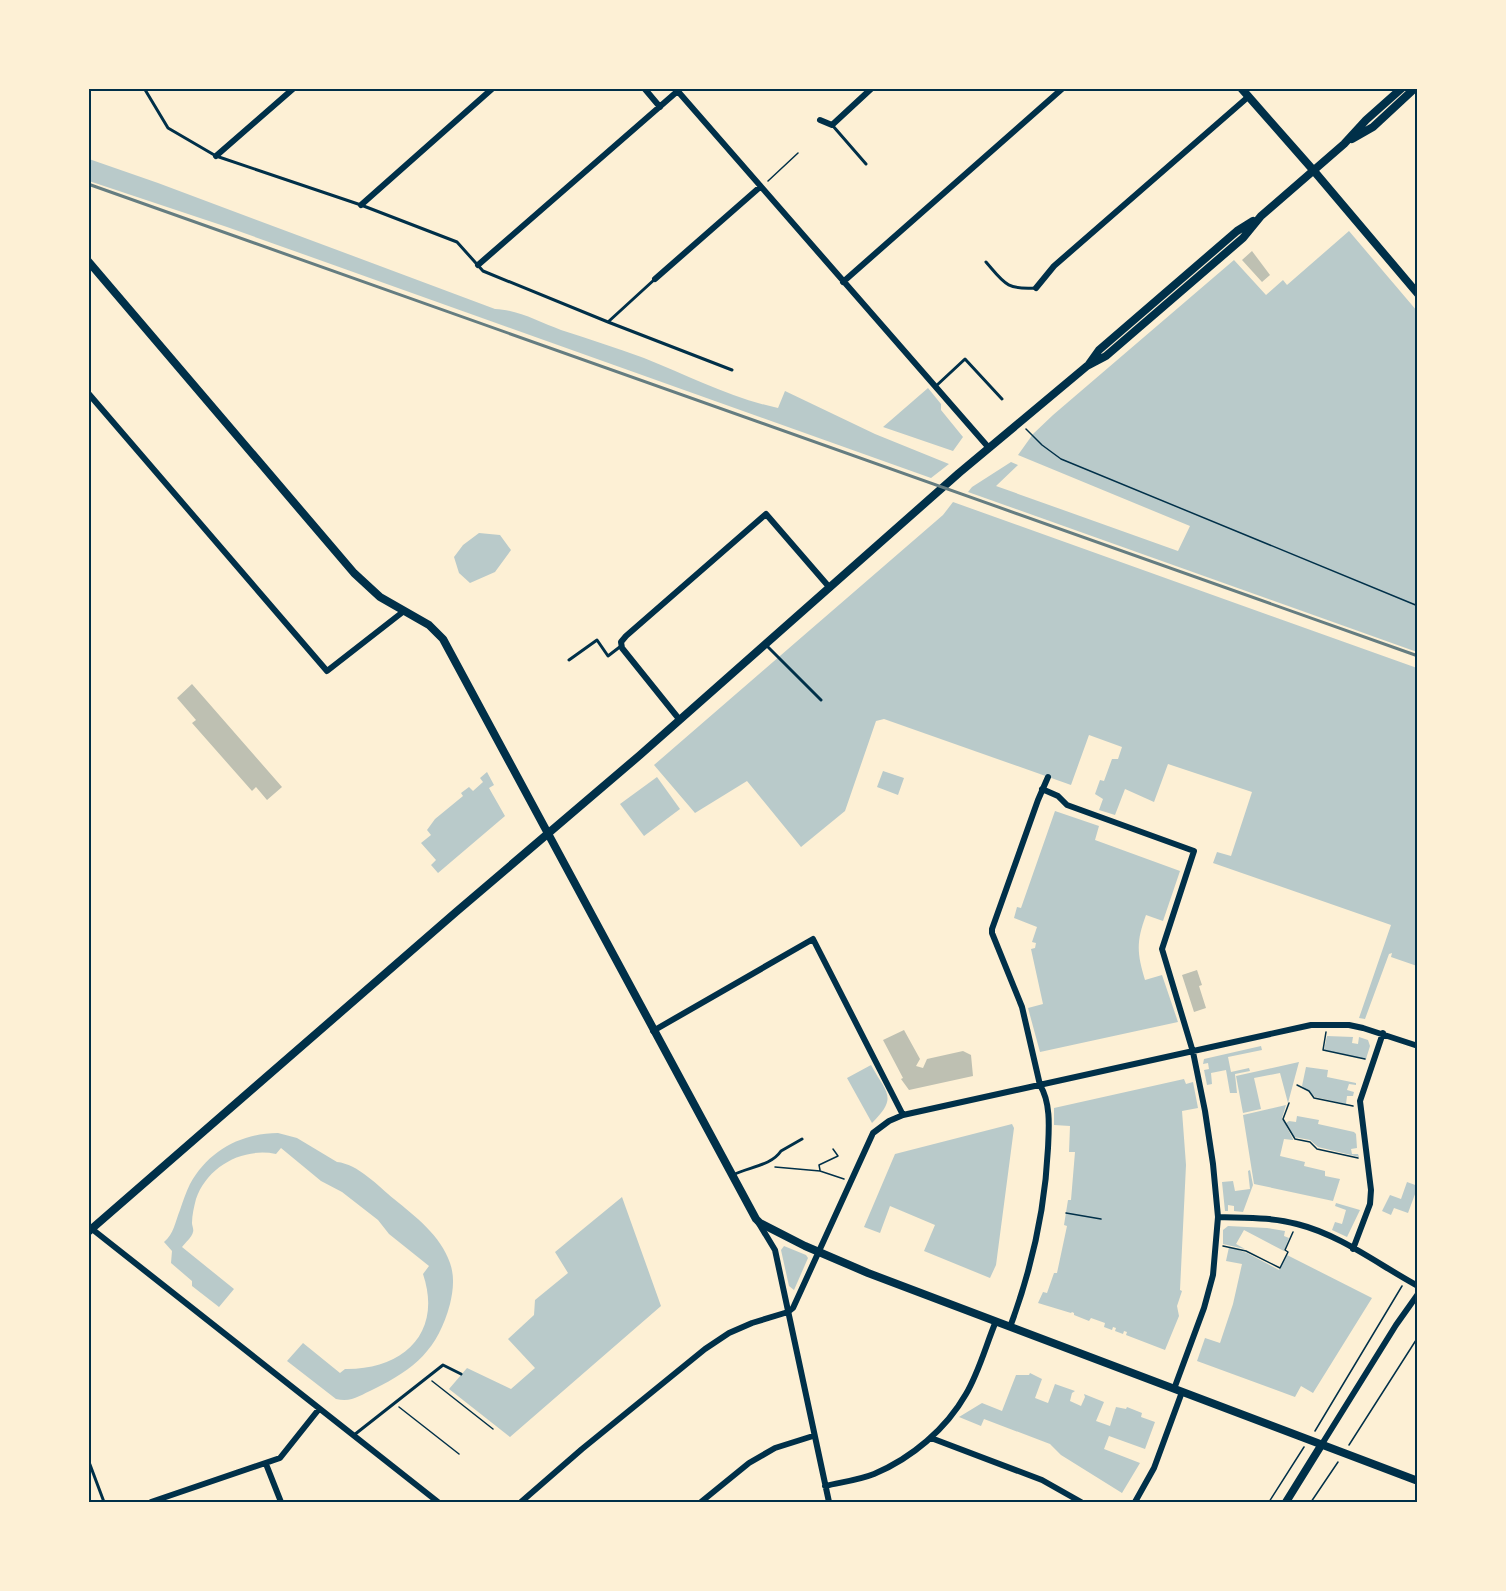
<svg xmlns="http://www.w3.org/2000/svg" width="1506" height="1591" font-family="Georgia,serif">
<rect width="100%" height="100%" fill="#fdf0d5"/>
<!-- green -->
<path fill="#b9caca" d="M89 159 158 183 495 309C519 310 539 322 561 330 589 339 617 348 644 358 689 376 731 398 778 408L785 391 875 434 949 464 931 478 227 227 89 181Z
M1349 231 1417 311V652L968 492 972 487 1011 462 1018 465 996 486 1178 551 1190 526 1018 455 1033 434 1053 415 1234 260 1266 295 1283 280 1287 285Z
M928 388 941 404V410L963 437 953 451 883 427Z
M953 502 1417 668V966L1391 957 1392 953 1389 954 1365 1019 1359 1018 1391 925 1213 863 1217 852 1231 856 1252 792 1168 764 1154 802 1125 789 1115 815 1099 810 1103 799 1095 794 1100 780 1104 781 1112 759H1118L1122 747 1089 735 1071 785 884 719 876 721 845 811 801 847 747 781 695 813 654 765 943 515Z
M479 533 500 535 511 550 495 572 470 583 459 573 454 557 463 545Z
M883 771 904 778 898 795 877 787Z
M487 772 494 785 489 788 505 816 438 873 431 865 436 860 421 843 431 835 427 830 435 819 463 796 461 793 469 787 473 791 483 782 480 778Z
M657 777 680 809 644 836 620 804Z
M1055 811 1099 826 1095 840 1180 871 1163 921 1146 915C1136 942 1137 953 1145 980L1162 975 1178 1022 1040 1052 1028 1008 1043 1004 1031 949 1035 948 1036 943 1032 942 1037 927 1014 918 1017 907 1021 908Z
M1327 1036 1353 1037 1352 1043 1358 1044 1359 1037 1368 1040 1370 1046 1366 1059 1324 1050Z
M1261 1046 1262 1050 1228 1057 1231 1072 1249 1068 1250 1071 1235 1074 1237 1093H1230L1226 1070 1211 1073 1212 1084 1207 1085 1204 1070 1209 1069 1208 1063 1203 1064 1204 1059Z
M1299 1062 1288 1103 1280 1073 1254 1078 1261 1109 1243 1113 1236 1076Z
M871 1065C887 1094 898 1097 872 1123L847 1078Z
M1306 1067 1328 1070 1327 1077 1356 1083V1085L1349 1084 1347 1090 1354 1092 1353 1096H1347L1346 1104 1315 1097 1302 1086Z
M1184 1079 1186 1084 1193 1082 1198 1108 1182 1111 1186 1165 1180 1290 1182 1291 1177 1306 1179 1316 1165 1350 1126 1335 1127 1332 1124 1331 1123 1334 1115 1331 1116 1328 1113 1327 1112 1330 1104 1327 1105 1323 1091 1318 1089 1321 1074 1315V1313L1072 1312 1071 1313 1038 1303 1043 1292 1047 1293 1054 1273H1057L1067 1226 1064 1225 1068 1200H1071L1075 1152H1069L1070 1126 1054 1125V1108Z
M1286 1105 1282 1118 1293 1139V1140L1284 1139 1280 1156 1305 1162 1304 1166 1325 1171V1176L1340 1179 1333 1201 1254 1184 1243 1115Z
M1297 1116 1319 1120 1318 1124 1354 1132 1356 1134 1357 1148 1351 1149 1352 1154H1358L1359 1157 1318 1147 1310 1140 1294 1137 1286 1123 1289 1121 1296 1122Z
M1012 1124 1014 1128 996 1265 990 1278 924 1251 935 1225 890 1206 880 1233 864 1227 895 1154Z
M278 1133 297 1138 337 1162C358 1164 378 1186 394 1199 415 1216 441 1236 450 1263 455 1277 453 1291 450 1304 438 1349 415 1369 374 1389 360 1395 352 1403 336 1399L287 1361 303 1343 340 1373 345 1369C403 1370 443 1333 423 1274L429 1266 389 1234 378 1220 342 1192 321 1181 281 1148 276 1154C242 1147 207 1167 196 1199 194 1207 192 1215 192 1223 192 1226 194 1229 193 1232 192 1237 185 1243 182 1247L234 1289 219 1307 192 1286V1281L171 1263 172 1251 164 1242C174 1234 175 1222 180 1210 183 1201 186 1192 190 1184 208 1151 241 1133 278 1133Z
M1250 1170 1253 1185 1243 1212 1234 1211V1206L1228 1205V1211H1225L1222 1182 1233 1181 1235 1191 1250 1189 1248 1171Z
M1407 1182 1418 1186 1408 1213 1394 1208 1391 1215 1382 1211 1390 1195 1401 1199Z
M622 1197 661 1306 510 1437 449 1389 467 1368 511 1389 535 1368 508 1339 534 1315 535 1300 568 1273 555 1252Z
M1336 1203 1360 1210 1347 1237 1332 1230 1335 1222 1342 1224 1346 1210 1335 1206Z
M1228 1226 1267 1228 1285 1231 1284 1236 1289 1238 1284 1251 1244 1230 1236 1244 1245 1249 1223 1244V1230Z
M784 1246 806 1255 808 1258 794 1290 789 1286 781 1250Z
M1229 1247 1247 1253 1279 1270 1287 1255 1372 1298 1313 1393 1301 1386 1295 1397 1197 1361 1205 1338 1220 1343 1233 1304 1242 1264 1226 1261Z
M1030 1373 1042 1379 1035 1398 1048 1403 1055 1384 1075 1391 1072 1393 1070 1401 1081 1406 1085 1397 1084 1394 1104 1402 1096 1421 1110 1426 1116 1407 1126 1409 1127 1407 1142 1413 1141 1417 1155 1422 1145 1449 1109 1436 1104 1449 1140 1463 1122 1493 1061 1455 1050 1444 984 1419 981 1426 959 1417 982 1403 1002 1411 1016 1375H1029Z"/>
<!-- building -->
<path fill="#bec0b2" d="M1252 251 1270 275 1262 282 1242 260Z
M192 684 282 787 267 800 256 787 252 791 192 723 196 720 177 698Z
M1197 970 1202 985 1199 986 1206 1008 1194 1012 1182 975Z
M904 1030 920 1059 916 1066 923 1068 927 1059 963 1051 971 1055 973 1076 909 1090 901 1079 903 1078 883 1040Z"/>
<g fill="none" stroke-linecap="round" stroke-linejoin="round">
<!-- path -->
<path stroke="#003049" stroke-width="1.5" d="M768 181 798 153
M1026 429 1042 445 1061 459 1418 606
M1326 1032 1323 1050 1365 1059
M1297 1085 1309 1091 1314 1098 1353 1106
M1289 1103 1283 1119 1295 1139 1310 1142 1317 1149 1358 1158
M775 1167 820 1171 844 1179
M820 1170 819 1165 838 1156 833 1149
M1066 1213 1101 1219
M1223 1246 1246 1251 1280 1268 1288 1252 1285 1250 1293 1232
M432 1381 493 1429
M399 1407 459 1454
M1315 1431 1402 1286
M1349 1445 1418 1337
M1269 1502 1304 1447
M1311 1502 1338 1462"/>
<!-- service -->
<path stroke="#003049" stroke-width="3" d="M144 88 168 128 216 156 361 205 457 242 483 271 608 322 732 370
M833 126 866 164
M986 262C1004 283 1006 290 1036 288
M608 322 655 279
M936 386 965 359 1002 399
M767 646 821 700
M569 660 597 640 608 656 621 646
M733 1175C748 1167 771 1166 781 1151L802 1139
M354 1435 443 1365 461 1374
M89 1462 104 1502"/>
<!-- minor -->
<path stroke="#003049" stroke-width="6" d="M644 88 660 107
M675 88 989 448
M820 120 832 125 872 88
M216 156 294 88
M361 205 493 88
M478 265 680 89
M655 279 760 187
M843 282 1063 88
M1036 288 1054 266 1248 97
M88 393 327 671 404 611
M679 719 622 648 621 642 626 636 766 514 830 588
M1042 789 1058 796 1067 805 1194 851 1162 949 1193 1052 1205 1111 1213 1164 1218 1217 1213 1275 1204 1308 1174 1389
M653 1031 813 939 903 1115
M1218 1217C1245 1218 1272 1217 1297 1224 1341 1235 1379 1265 1418 1286
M758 1222 775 1250 829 1502
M92 1229 438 1502
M1353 1249 1370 1204 1371 1190 1360 1101 1383 1033
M1010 1327C1032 1268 1045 1211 1048 1148 1049 1128 1051 1103 1040 1085L1022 1007 992 933V929L1038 800 1048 777
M931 1438 1042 1480 1081 1502
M1322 1444 1396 1325 1418 1294
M266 1464 281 1502
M825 1486C842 1482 859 1480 874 1474 912 1458 946 1429 966 1394 979 1372 986 1345 996 1321
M151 1502 280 1458 319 1409
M521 1502 582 1449 705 1349 729 1333 752 1323 788 1312 793 1308 873 1133 889 1121 903 1115 1311 1025H1349L1363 1028 1418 1046
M701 1502 749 1463 775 1448 813 1436
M1135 1502 1154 1468 1182 1392"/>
<!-- tertiary -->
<path stroke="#003049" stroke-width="8" d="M1241 88 1314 171 1418 294
M88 261 354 573 380 597 429 625 443 639 756 1219 760 1223 805 1246 868 1273 1418 1481
M1286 1502 1322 1444"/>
<!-- secondary -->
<path stroke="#003049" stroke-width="8" d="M1352 139 1373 127 1415 88
M1089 364 1099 350 1237 231 1253 221
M88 1232 456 912 640 755 959 473 1087 366 1106 356 1243 238 1261 216 1344 144 1366 120 1402 88"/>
<!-- rail -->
<path stroke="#657d81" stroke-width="3" d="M88 184 1418 656"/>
</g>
<!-- border -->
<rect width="1506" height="1591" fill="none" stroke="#fdf0d5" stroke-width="180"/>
<rect x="90" y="90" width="1326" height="1411" fill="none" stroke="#003049" stroke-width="2"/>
</svg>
